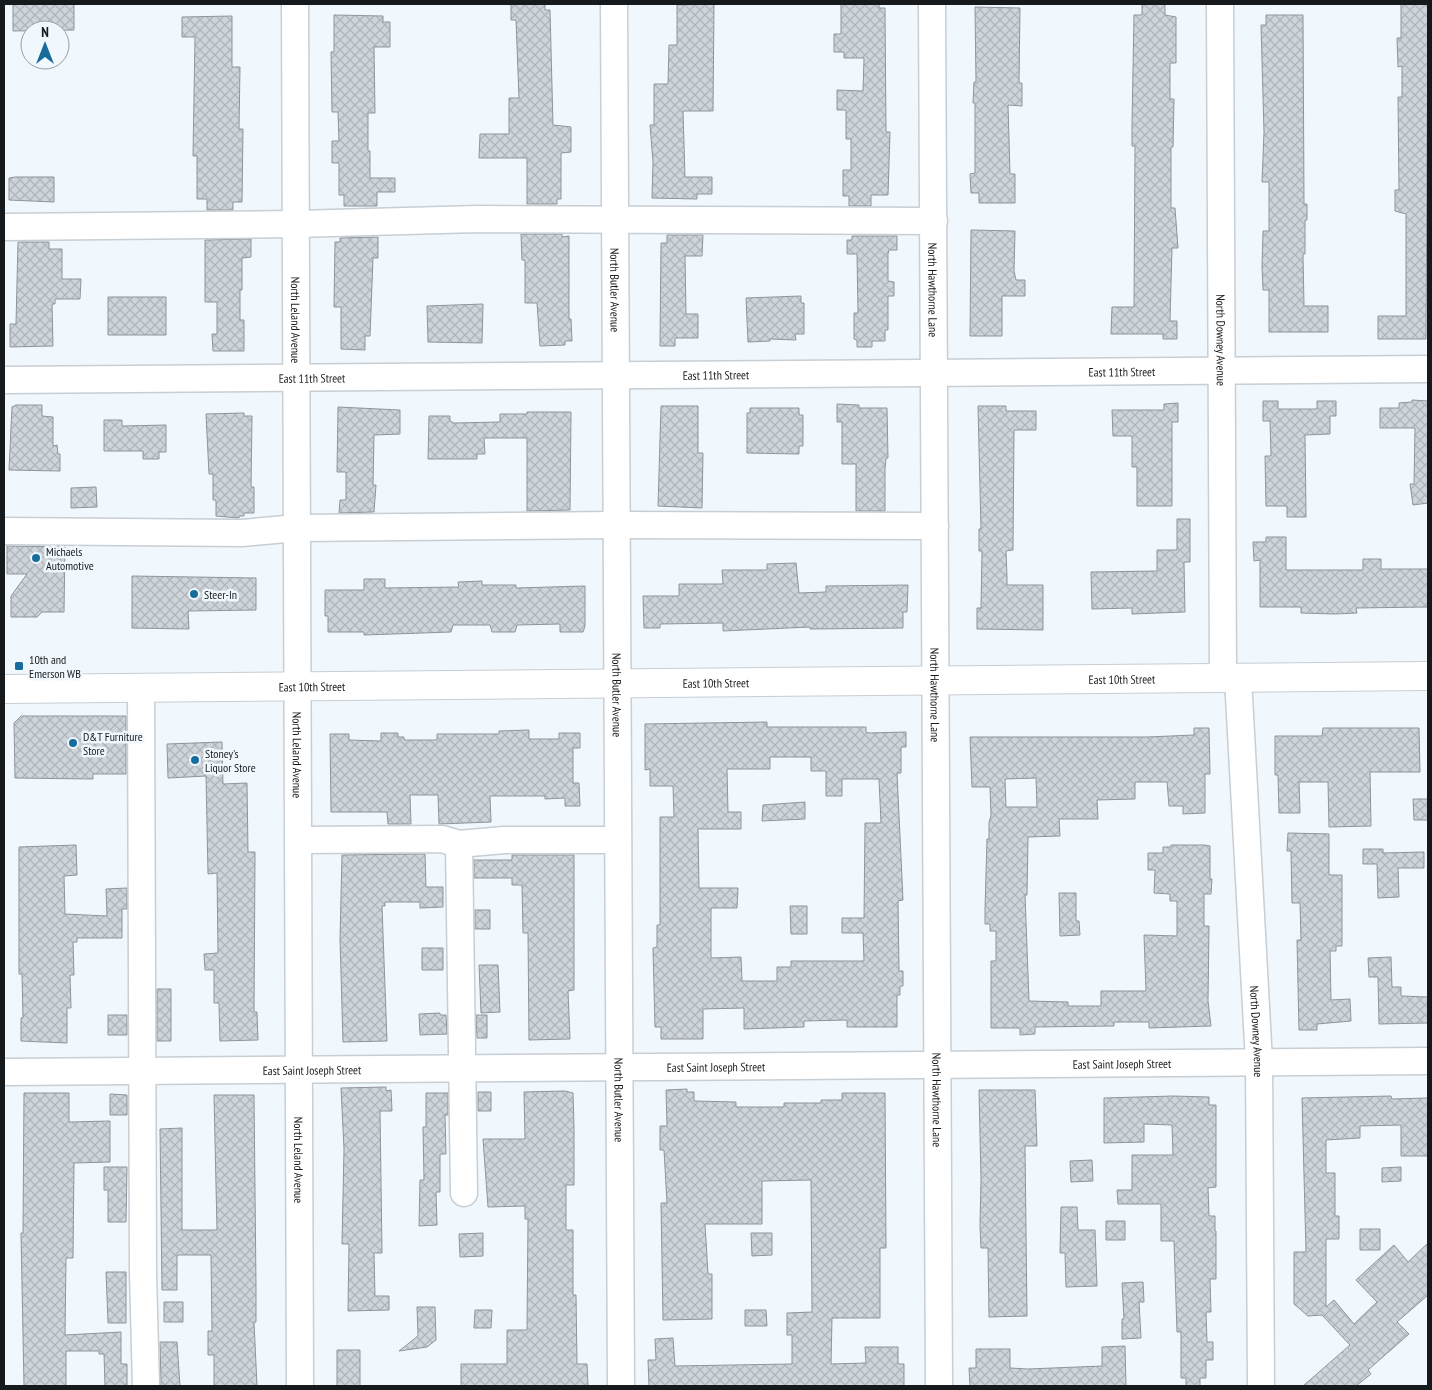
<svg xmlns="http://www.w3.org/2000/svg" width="1432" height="1390" font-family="'PT Sans Narrow',sans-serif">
<defs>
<pattern id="building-cross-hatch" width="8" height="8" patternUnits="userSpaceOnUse" patternTransform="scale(1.25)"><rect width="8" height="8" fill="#cdd4da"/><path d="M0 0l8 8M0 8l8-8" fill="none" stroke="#afb5ba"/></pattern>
</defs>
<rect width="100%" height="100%" fill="#f0f7fd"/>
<!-- building -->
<path fill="url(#building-cross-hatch)" stroke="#8f959b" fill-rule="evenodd" d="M13 4H74V30L13 31Z
M511 4H545V10H550L553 125 571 127V152L561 153V199H557V204H527V158H479L480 134H509V98H519L516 20H511Z
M714 4 713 111H683L685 177H712V194H697V199L652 198 653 162 650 125H654V84H668L669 45H677V5Z
M841 4H879V8H885L886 132H890L888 195H871V206H849V196H843V170H851V139H846V110H837V90L863 91 864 58H844V52H834V34H841Z
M1142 4H1165V15L1176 17V63H1170V99H1174L1173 147H1171V208H1175L1178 248H1172L1170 321H1177V339H1163V334H1111L1112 307H1134L1135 146H1132V124L1134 15H1142Z
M1401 4H1428L1426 339H1378V316H1406V214L1395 211V190H1399L1398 97H1402V66L1398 67 1397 38H1401Z
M975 7 1020 8 1019 83H1022V106L1008 105 1010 174H1015V203H979V193H971L970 174 975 173V103H973L974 82H976Z
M334 15 383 16V22H390V47H374L375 113H368V151H370V178H395V192H377V206H344V195H339V163H332V141H339L338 112H332L331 52H334Z
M1266 15H1303L1304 204H1307V220H1305V254H1303L1304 306H1328V332H1269V290H1263L1262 267 1263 231H1269V182H1262L1264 132 1261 25H1266Z
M232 16V67H240L239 129H243L242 202H233V210H207V199H197V156H193L195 37H182V17Z
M15 177H54V202L9 200V178Z
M971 230 1015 231 1014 271 1016 280H1025V296H1002V336H970Z
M521 234H562V237L569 236V319H571L572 341H565V345L540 346 537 303H525V260H522Z
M667 235H703L702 256H685L686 314H698V338H675V346H660L661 243H667Z
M852 236H897V250H889L888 254V281L894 282V296H888V330H885V341H872V347H857V340L854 339V313H858L857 254H847V240H852Z
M378 237V258H373L370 336H365V350L341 349V307H334L335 242H340V238Z
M251 239V257L242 258V290H240V320H244V351H213L212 334H217V302H205V240Z
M18 242H49V249H62V279H81L80 299H55V304H52L53 346 10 347V324H16Z
M801 296V303H804V334H795L796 340 770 339V341L748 342 746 298Z
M108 297H166V335H108Z
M483 304 482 343 428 342 427 306Z
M1412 400 1428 401V503L1413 505 1410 484H1414L1415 428H1380V408H1399V403L1412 402Z
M1263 401H1278V409H1317V401H1336V416H1330V434L1305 435 1306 517H1287V506H1266L1265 456H1271L1270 421H1263Z
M1178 403V422H1172V506H1137V467H1132V436H1113L1112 410H1164V404Z
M837 404 859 405V408H887L888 458H886L885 469V511H856V464H842V422H837Z
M16 405H42V416L53 417V446L57 445 58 454H60V471L9 470 12 407Z
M661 406H698V453H703L702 508 658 506Z
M978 406H1006V411H1036V430H1014L1013 550 1006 551 1007 577V585H1043V630L977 629V608H981L982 551H979V529H981Z
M338 407 400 410V434L374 435 373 485H376L374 512 339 513 340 500H346V472H337Z
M750 408H799V415H803V446H799V454L747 453V413H750Z
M527 412H571L570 510 527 511V438H484L485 454H477V459H428L429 416H450V421L454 423 500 422V414H527Z
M244 413V416H252L251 487H254V513H244V516H239V518L216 516V500H213V474H209L206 414Z
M104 420H122V426L166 425V452H159V459H143V451H104Z
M96 487 97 507 71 508V488Z
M1177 519H1190V562H1184L1185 612 1132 614V608L1092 609 1091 572 1157 571V550H1177Z
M1266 537H1286V570H1363V559H1381V569H1428V607L1356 608 1357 613 1335 614 1301 613V607H1260V560L1254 561 1253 542H1266Z
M7 546 65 547 64 612H42L37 617H11V596L27 574H7Z
M796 563 799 593 826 592V586L908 585 907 612H903V628L810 629V627L723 631V623L660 624V628H644L643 596H679V584H723L722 570H767V564Z
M132 576 256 578V610L188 611 189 629 132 628Z
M364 579H385V588L459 587 458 582 482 581V585H516V588L585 586V626L583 632H560V624L517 625 515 632H492L490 625H453L451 632 364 635V632H328V616H325V590H364Z
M21 716H126V774H93V779L15 778 14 723Z
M767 722V727H866V732L869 733 906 732V747H901V773H897L903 900 898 901 899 971H903V986H900V995H897V1027H847V1020L804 1021V1027L744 1029V1008L703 1009V1039H661V1027H655L653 948 657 947V925H660V817H674L673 786H650V769L645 770V724ZM770 757H811V771H826V796H842V779H879L881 823H865L864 918H842V933H863L864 961H791V967H777V981H742L741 957 711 958V908H737L738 888H699L698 829H741V812H728L727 769H770Z
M1194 728H1209L1210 774H1205V813L1183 814V806H1169L1167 782H1135V799L1097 800 1098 819H1059L1060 836 1028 837 1027 895H1025L1029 1001 1068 1002V1006H1101V991H1146L1144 935 1177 936V901H1170V894L1154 893 1155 870H1148V853H1163V847H1171V845H1204L1210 846V879H1212L1211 894H1204V926H1209L1208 1001 1211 1026 1149 1028V1022H1114V1026L1035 1027V1034L1020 1035V1028H991V961H996V931H990V924H985V909L987 839H989V822L991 816 990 787H972L970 737H1147L1194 735ZM1036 778 1037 807H1006L1005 779Z
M1323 728H1419L1420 772H1370L1371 826 1329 827 1328 782H1299L1300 813H1279L1278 775H1275V736H1322Z
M529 730V739H559V733H580V748H573V783H579L580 806H565V798L545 799V796H490L491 822 439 824 438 795H410L411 824H388L387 812H331L330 734H349V740L381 741V733H398V737H404V740H437V734H499V731Z
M222 742 223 784 247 783 248 852H255L254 1012H257L258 1040 220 1041 219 1003H214V970H205L204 954 218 953 217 873 208 874 206 776 168 778 167 744Z
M1413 799H1428V820H1414Z
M805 802V819L762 821 763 805Z
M1288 833 1329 834V875H1342V946H1336V951H1330L1331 1000 1350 999 1351 1021 1317 1024V1030H1299L1297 940H1301L1300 903H1292L1291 851H1287Z
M76 845 77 875 64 876 65 914 107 916 106 889 127 888V909H122V938H77V942H73L74 975H70L71 1008H67V1043L21 1041V1018H23L22 974H19V847Z
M1363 849H1383V853L1424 852V868H1398L1399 897 1378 898 1377 864H1363Z
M425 854 426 887H443V907L420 908V902H385V906H382L387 1041 343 1042 340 939 342 855Z
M512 855H574V990L568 991 570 1039 529 1040 528 933H523L522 885H512V878H474V860H512Z
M1059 893H1076V921H1079L1080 935 1060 936Z
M790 906H807V934H791Z
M475 910H490V929H475Z
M422 948H443V970H422Z
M1391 957 1392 987H1401V996L1428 997V1023L1379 1024 1378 977H1369L1368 958Z
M479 965H498L500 1012 481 1013Z
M157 989H171V1041H157Z
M440 1013V1015H446L447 1034 420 1035 419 1014Z
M108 1015H127V1035H108Z
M476 1015H487V1038H477Z
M386 1087V1091L391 1090 392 1111H380L382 1253H374L375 1296H389V1310L348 1311 349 1244H342L344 1149 341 1088Z
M687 1089V1092H694V1101L736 1102V1107H784V1103H821V1100H842V1093H885L886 1248H880V1318H832L831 1364 866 1363 865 1347H898V1364H904V1386H649L648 1360H656L655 1339 673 1338 675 1366 792 1364V1335H787V1313L812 1312 811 1180 762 1181V1224H705L708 1274H712V1319L663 1320 661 1203H667L664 1150H660V1126H667L666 1090Z
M979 1090H1035L1037 1146H1025L1027 1316 989 1317 988 1248H981L980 1226 981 1179Z
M565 1091 573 1093 574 1127V1185H566V1230H573V1295H576L577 1364H587L588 1386H461V1364H507V1330H527L528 1219H525V1206L488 1207 483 1139H525L524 1092Z
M478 1092H491V1111H478Z
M24 1093H69V1122L110 1121V1162L74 1163 73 1258H66L65 1335 121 1332V1364H127V1386H105L104 1354H99V1351H66V1386H24L21 1233H23Z
M426 1093H448V1115H445L446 1154H440V1192H436L437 1225 419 1226 420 1180H424L423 1127H426Z
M110 1094 127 1095V1115H110Z
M214 1095H254L256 1286V1322H254L257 1386H214V1355H208V1331H212L211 1255H177V1290H162L160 1129 182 1128V1230H217Z
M1173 1096 1209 1097V1105H1216V1187L1208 1188 1209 1216H1215V1231H1216V1279H1210L1211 1312H1206L1207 1342H1213V1360H1206V1378H1200V1386H1186V1378H1181V1332H1177L1174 1241H1161V1204H1118L1117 1190H1132V1155H1173L1172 1125 1144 1124V1142L1104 1143V1098Z
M1391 1096 1392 1099 1428 1098V1156H1401V1125L1360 1126V1138L1326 1140V1173H1335V1216H1339V1239H1326V1307L1334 1300 1354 1324 1377 1302 1356 1280 1394 1245 1408 1262 1428 1243V1295L1397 1322 1409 1334 1368 1370 1371 1374 1356 1386H1303L1350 1345 1322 1315 1308 1316 1294 1304V1252H1306L1302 1098Z
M1092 1160 1093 1181 1071 1182 1070 1161Z
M104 1167H127L126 1222H108V1190H104Z
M1401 1167V1181L1382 1182V1168Z
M1061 1207H1077L1078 1230H1095L1097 1286 1066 1287 1065 1253H1060Z
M1106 1221H1125V1240H1106Z
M1360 1229H1380V1250H1360Z
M483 1233V1256L460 1257 459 1234Z
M751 1233H772V1255L752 1256Z
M106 1272H126V1323H108Z
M1143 1282 1144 1302H1139L1141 1338 1122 1339V1319H1124L1122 1283Z
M164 1302H183V1322H164Z
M417 1307H435L436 1340 427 1347 399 1351 418 1336Z
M475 1310H492L491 1328H474Z
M745 1310H766L767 1326H745Z
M160 1342H177L180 1386H161Z
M1125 1346 1126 1386H970L969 1368H976V1349H1010V1368L1028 1369 1102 1366V1347Z
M337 1350H360V1386H337Z"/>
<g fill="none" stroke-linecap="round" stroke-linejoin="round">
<defs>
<g id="minor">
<path id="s1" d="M295 4 300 1386"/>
<path id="s2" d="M614 4 621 1386"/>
<path id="s3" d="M932 4 939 1386"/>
<path id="s4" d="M1220 4 1223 677"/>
<path d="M4 227 296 224 478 219 934 221"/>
<path id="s5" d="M4 380 1428 369"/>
<path d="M4 531 242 533 297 528 616 525 935 526"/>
<path id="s6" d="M1238 678 1259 1062 1261 1386"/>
<path d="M141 688 143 1274 146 1386"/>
<path d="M299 840 442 839 459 844 504 840H618"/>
<path d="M459 844 464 1193"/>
<path id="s7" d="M4 1072 1428 1061"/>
</g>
<g id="major">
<path id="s8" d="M4 689 1428 676"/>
</g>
</defs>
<!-- minor casing -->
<use href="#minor" stroke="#c7ced4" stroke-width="29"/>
<!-- major casing -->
<use href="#major" stroke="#c7ced4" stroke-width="30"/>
<!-- minor -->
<use href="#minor" stroke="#fff" stroke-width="26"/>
<!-- major -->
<use href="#major" stroke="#fff" stroke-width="28"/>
</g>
<!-- markers -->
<g fill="#186c9c" stroke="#f0f7fd" stroke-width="2">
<circle cx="36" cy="558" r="5"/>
<circle cx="194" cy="594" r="5"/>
<rect x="14" y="661" width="10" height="10" rx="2.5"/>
<circle cx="73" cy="743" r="5"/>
<circle cx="195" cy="760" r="5"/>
</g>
<g text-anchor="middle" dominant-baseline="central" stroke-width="5" stroke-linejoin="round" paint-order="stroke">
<!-- street labels -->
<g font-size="12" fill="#171a1c" stroke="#f0f7fd">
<text stroke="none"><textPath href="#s2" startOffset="286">North Butler Avenue</textPath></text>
<text stroke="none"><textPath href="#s3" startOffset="286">North Hawthorne Lane</textPath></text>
<text stroke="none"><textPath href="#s1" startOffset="316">North Leland Avenue</textPath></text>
<text stroke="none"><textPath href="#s4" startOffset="336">North Downey Avenue</textPath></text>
<text stroke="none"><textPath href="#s5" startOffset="1118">East 11th Street</textPath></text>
<text stroke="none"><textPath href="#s5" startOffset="712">East 11th Street</textPath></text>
<text stroke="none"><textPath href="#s5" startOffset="308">East 11th Street</textPath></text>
<text stroke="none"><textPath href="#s8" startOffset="1118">East 10th Street</textPath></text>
<text stroke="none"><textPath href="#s8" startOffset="712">East 10th Street</textPath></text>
<text stroke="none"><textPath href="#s8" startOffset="308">East 10th Street</textPath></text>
<text stroke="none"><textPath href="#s2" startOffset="691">North Butler Avenue</textPath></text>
<text stroke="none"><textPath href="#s3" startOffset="691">North Hawthorne Lane</textPath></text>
<text stroke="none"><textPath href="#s1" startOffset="751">North Leland Avenue</textPath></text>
<text stroke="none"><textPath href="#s6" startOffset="354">North Downey Avenue</textPath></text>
<text stroke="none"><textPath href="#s7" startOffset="1118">East Saint Joseph Street</textPath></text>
<text stroke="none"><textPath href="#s7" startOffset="712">East Saint Joseph Street</textPath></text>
<text stroke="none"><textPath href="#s7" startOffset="308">East Saint Joseph Street</textPath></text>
<text stroke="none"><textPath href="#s2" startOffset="1096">North Butler Avenue</textPath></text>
<text stroke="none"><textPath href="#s3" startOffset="1096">North Hawthorne Lane</textPath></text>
<text stroke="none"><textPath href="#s1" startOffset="1156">North Leland Avenue</textPath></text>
</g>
<!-- poi labels -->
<g font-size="12" fill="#171a1c" stroke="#f0f7fd" text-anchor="start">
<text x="46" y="551">Michaels<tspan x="46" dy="14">Automotive</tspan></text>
<text x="204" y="594">Steer-In</text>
<text x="29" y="659">10th and<tspan x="29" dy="14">Emerson WB</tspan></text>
<text x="83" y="736">D&amp;T Furniture<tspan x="83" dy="14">Store</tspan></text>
<text x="205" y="753">Stoney's<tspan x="205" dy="14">Liquor Store</tspan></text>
</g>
</g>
<!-- border -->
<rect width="1432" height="1390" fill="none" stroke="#171a1c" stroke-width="10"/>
<!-- north arrow -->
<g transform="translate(45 45)"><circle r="24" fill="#f0f7fd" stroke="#999fa3"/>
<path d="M0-4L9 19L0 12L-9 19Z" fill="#186c9c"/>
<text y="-8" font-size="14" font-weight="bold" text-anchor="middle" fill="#171a1c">N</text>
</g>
</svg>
